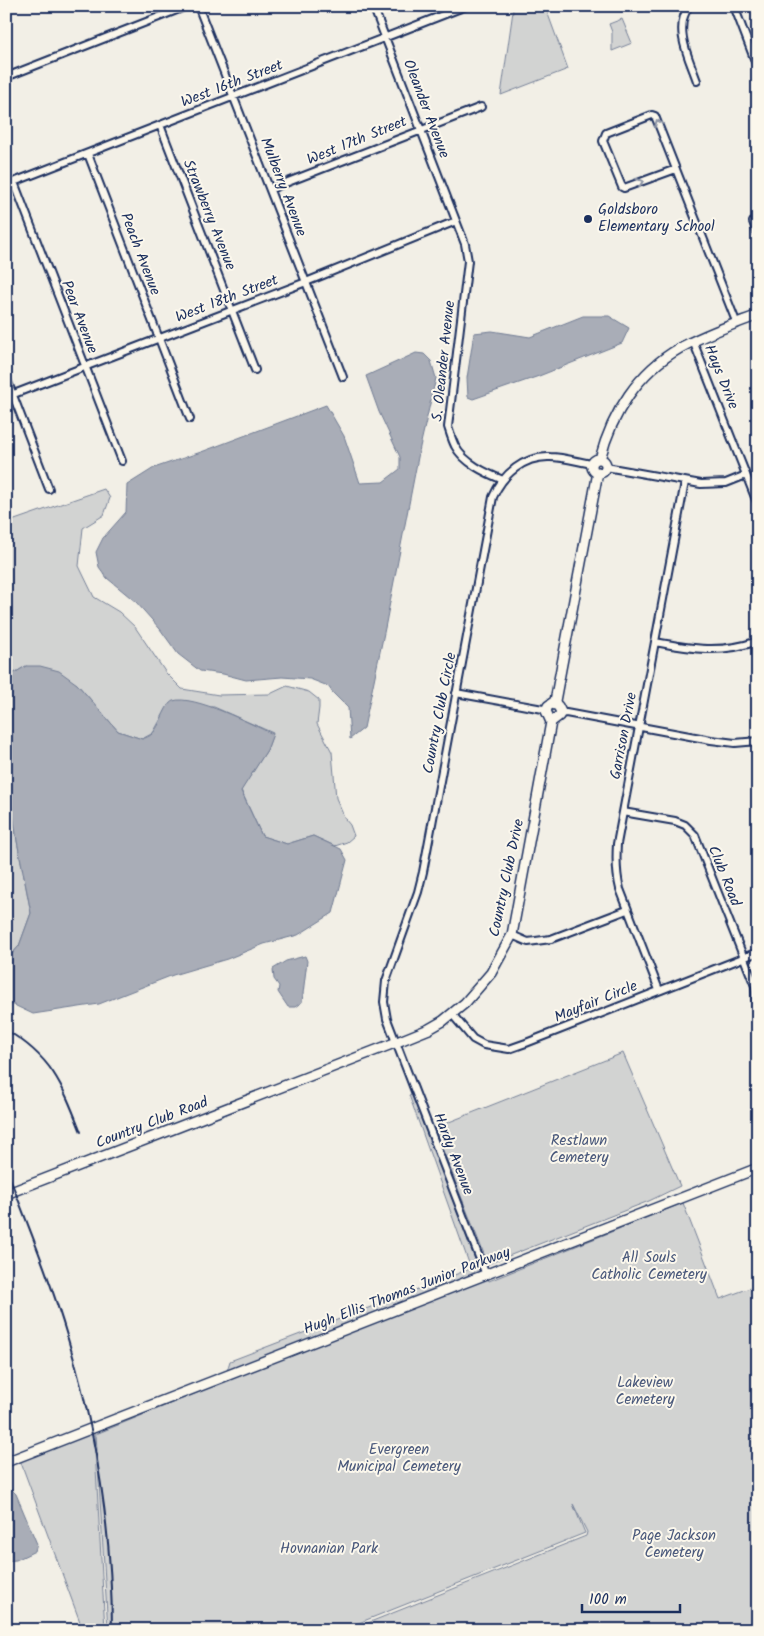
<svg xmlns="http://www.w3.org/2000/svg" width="764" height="1636" font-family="Kalam,sans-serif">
<rect width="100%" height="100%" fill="#f2efe6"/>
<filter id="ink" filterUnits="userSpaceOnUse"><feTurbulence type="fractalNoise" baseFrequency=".02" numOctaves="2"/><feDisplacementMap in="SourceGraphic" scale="10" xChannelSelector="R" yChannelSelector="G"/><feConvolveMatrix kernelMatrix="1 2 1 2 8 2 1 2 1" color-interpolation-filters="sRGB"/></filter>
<g filter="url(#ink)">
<!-- green -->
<path fill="#d2d3d2" stroke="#768198" d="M511 6H545L568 69 501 95 513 11Z
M622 19 632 43 612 51V32L609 24Z
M104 489 110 498 104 515 83 528 79 566 94 597 119 612 135 627 166 673 182 689 219 695 270 694 287 686 309 692 319 700V708L317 724 332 752 336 798 345 819 350 825 354 836 347 842 335 846 313 836 287 844 262 836 241 790 267 750 273 733 214 707 168 706 153 733 142 739 118 731 77 684 26 666 6 678V523Z
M6 740 10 752 9 787 17 841 31 913 19 946 6 961Z
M623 1053 680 1186 649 1201 488 1264 434 1128Z
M413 1094 480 1273 227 1371 230 1361 470 1269V1266L409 1095Z
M683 1203 720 1299 758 1285V1630H350L586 1536 587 1532 573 1504 585 1533 341 1630H108L96 1434 486 1275 489 1281Z
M93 1431 94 1432 105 1630H83L20 1460Z"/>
<!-- water -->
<path fill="#a9adb7" stroke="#707b93" d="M583 316H609L629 328 622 343 539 376 473 399 468 397 467 378 474 333 492 331 530 337Z
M416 353 424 354 431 361 436 378 420 447 385 628 364 728 350 739 348 708 333 693 328 686 310 679 282 677 246 680 223 674 200 671 178 654 160 629 136 602 107 578 99 567 96 552 103 538 126 512 127 485 154 468 204 451 326 405 344 436 360 483 383 482 400 469V457L379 412 366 376Z
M26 666H40L59 671 77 684 118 731 142 739C145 738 150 736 152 734 160 727 165 704 173 701 193 694 253 725 273 734L267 750 241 791 262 836 287 844 313 836 341 849 347 860 333 913 298 935 264 944 227 959 173 975 99 1004 33 1014 14 1005 6 1004V961L19 946 31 913 17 841 9 787 10 752 6 740V678Z
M305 956 307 961 302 1002 295 1007H288L278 992 279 986 274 979 273 969 286 961Z
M6 1488H10L16 1494 37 1544 35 1551 16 1560 6 1561Z"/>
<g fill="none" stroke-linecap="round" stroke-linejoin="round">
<defs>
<path id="street" d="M198 6 343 377
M373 6 465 244 468 261 448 427C450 433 452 440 455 446 464 463 486 473 503 480
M689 6C673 29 689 58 697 81
M734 6 758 69
M6 77 187 6
M160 125 255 370
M88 154 190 419
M676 169 624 188 622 187 603 141 606 133 652 115 655 116 737 324
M14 182 122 461
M6 185 466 6
M270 189 481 107
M758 220 753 222 758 235
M693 341 758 505
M6 377 49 489
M6 397 306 282 456 221
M606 467 701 484 726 483 746 475
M655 642C692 649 721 654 758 641
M456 693 543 709 547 708
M560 714 566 713 711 740 735 743 758 741
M623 812 675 821 685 825 695 835 755 986C757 1000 754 1014 758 1028
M512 935 528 942 551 939 627 910
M659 990 620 889C616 874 616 860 617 844L685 482
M452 1014 473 1039 484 1045 509 1049 526 1043 758 952
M486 1275 387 1019 384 1002 386 981 418 892 423 872 493 497C503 474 524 456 550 457 564 457 579 462 592 464"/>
<path id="secondary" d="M600 459C612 413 638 372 680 348 705 334 732 325 758 315
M592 466a7 7 0 1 1 14 0a7 7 0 1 1-14 0Z
M556 704 555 701 598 472
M551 722 546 711 548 706 555 701
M6 1194 397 1042 429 1029 443 1021 465 1003 491 973 512 935 551 722 559 716 561 712 558 706 552 704
M6 1462 758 1168"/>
</defs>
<!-- street casing -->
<use href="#street" stroke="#1b2f5e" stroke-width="10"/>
<!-- secondary casing -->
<use href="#secondary" stroke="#1b2f5e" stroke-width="12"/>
<!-- street -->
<use href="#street" stroke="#fbf7ec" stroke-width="6"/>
<!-- secondary -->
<use href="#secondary" stroke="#fbf7ec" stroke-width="9"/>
<!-- rail -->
<path stroke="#1b2f5e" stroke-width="2" d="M6 1030C52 1057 62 1084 81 1132
M6 1168C28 1225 51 1281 68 1339 96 1432 112 1532 112 1630"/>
</g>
<!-- one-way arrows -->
<defs><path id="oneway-chevron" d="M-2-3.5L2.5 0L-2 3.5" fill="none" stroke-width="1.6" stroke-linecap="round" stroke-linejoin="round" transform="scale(1.25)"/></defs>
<g stroke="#8b93a5">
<use href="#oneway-chevron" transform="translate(658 123) rotate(-113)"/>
<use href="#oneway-chevron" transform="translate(640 182) rotate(-20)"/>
</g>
</g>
<!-- markers -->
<circle fill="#1b2f5e" stroke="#fbf7ec" stroke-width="2" cx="588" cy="219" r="5"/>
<g text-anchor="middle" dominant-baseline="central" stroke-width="4" stroke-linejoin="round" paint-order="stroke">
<!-- street labels -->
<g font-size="15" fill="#1b2f5e" stroke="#fbf7ec">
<text transform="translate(232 84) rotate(-21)">West 16th Street</text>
<text transform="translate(426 109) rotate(69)">Oleander Avenue</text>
<text transform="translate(357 141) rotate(-22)">West 17th Street</text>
<text transform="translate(283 187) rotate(69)">Mulberry Avenue</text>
<text transform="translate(209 215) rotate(68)">Strawberry Avenue</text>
<text transform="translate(140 254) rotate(69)">Peach Avenue</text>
<text transform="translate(227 299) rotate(-21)">West 18th Street</text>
<text transform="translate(79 317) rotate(69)">Pear Avenue</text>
<text transform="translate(444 361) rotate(-84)">S. Oleander Avenue</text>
<text transform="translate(721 377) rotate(68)">Hays Drive</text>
<text transform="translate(440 713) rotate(-79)">Country Club Circle</text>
<text transform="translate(624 736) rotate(-79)">Garrison Drive</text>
<text transform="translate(724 876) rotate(68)">Club Road</text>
<text transform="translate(507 878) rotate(-78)">Country Club Drive</text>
<text transform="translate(596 1002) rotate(-22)">Mayfair Circle</text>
<text transform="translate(152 1123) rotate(-21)">Country Club Road</text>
<text transform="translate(453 1154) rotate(69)">Hardy Avenue</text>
<text transform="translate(407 1291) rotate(-21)">Hugh Ellis Thomas Junior Parkway</text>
</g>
<!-- poi labels -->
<g font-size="15" fill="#1b2f5e" stroke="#fbf7ec" text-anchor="start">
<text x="598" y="210">Goldsboro<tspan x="598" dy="17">Elementary School</tspan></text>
</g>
<!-- park labels -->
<g font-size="15" fill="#49587b" stroke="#fbf7ec">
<text x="579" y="1141">Restlawn<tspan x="579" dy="17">Cemetery</tspan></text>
<text x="649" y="1258">All Souls<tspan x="649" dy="17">Catholic Cemetery</tspan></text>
<text x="645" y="1383">Lakeview<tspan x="645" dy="17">Cemetery</tspan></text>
<text x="399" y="1450">Evergreen<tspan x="399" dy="17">Municipal Cemetery</tspan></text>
<text x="674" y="1536">Page Jackson<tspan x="674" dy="17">Cemetery</tspan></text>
<text x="329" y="1549">Hovnanian Park</text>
</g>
</g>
<!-- margin -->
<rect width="764" height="1636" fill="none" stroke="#fbf7ec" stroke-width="25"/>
<rect x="12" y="12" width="739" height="1611" fill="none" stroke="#1b2f5e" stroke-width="2" filter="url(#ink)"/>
<!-- scale -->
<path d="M582 1604v8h98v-8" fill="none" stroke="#1b2f5e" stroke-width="2.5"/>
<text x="589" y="1604" font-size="15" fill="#1b2f5e" stroke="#fbf7ec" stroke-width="4" paint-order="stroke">100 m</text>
</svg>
